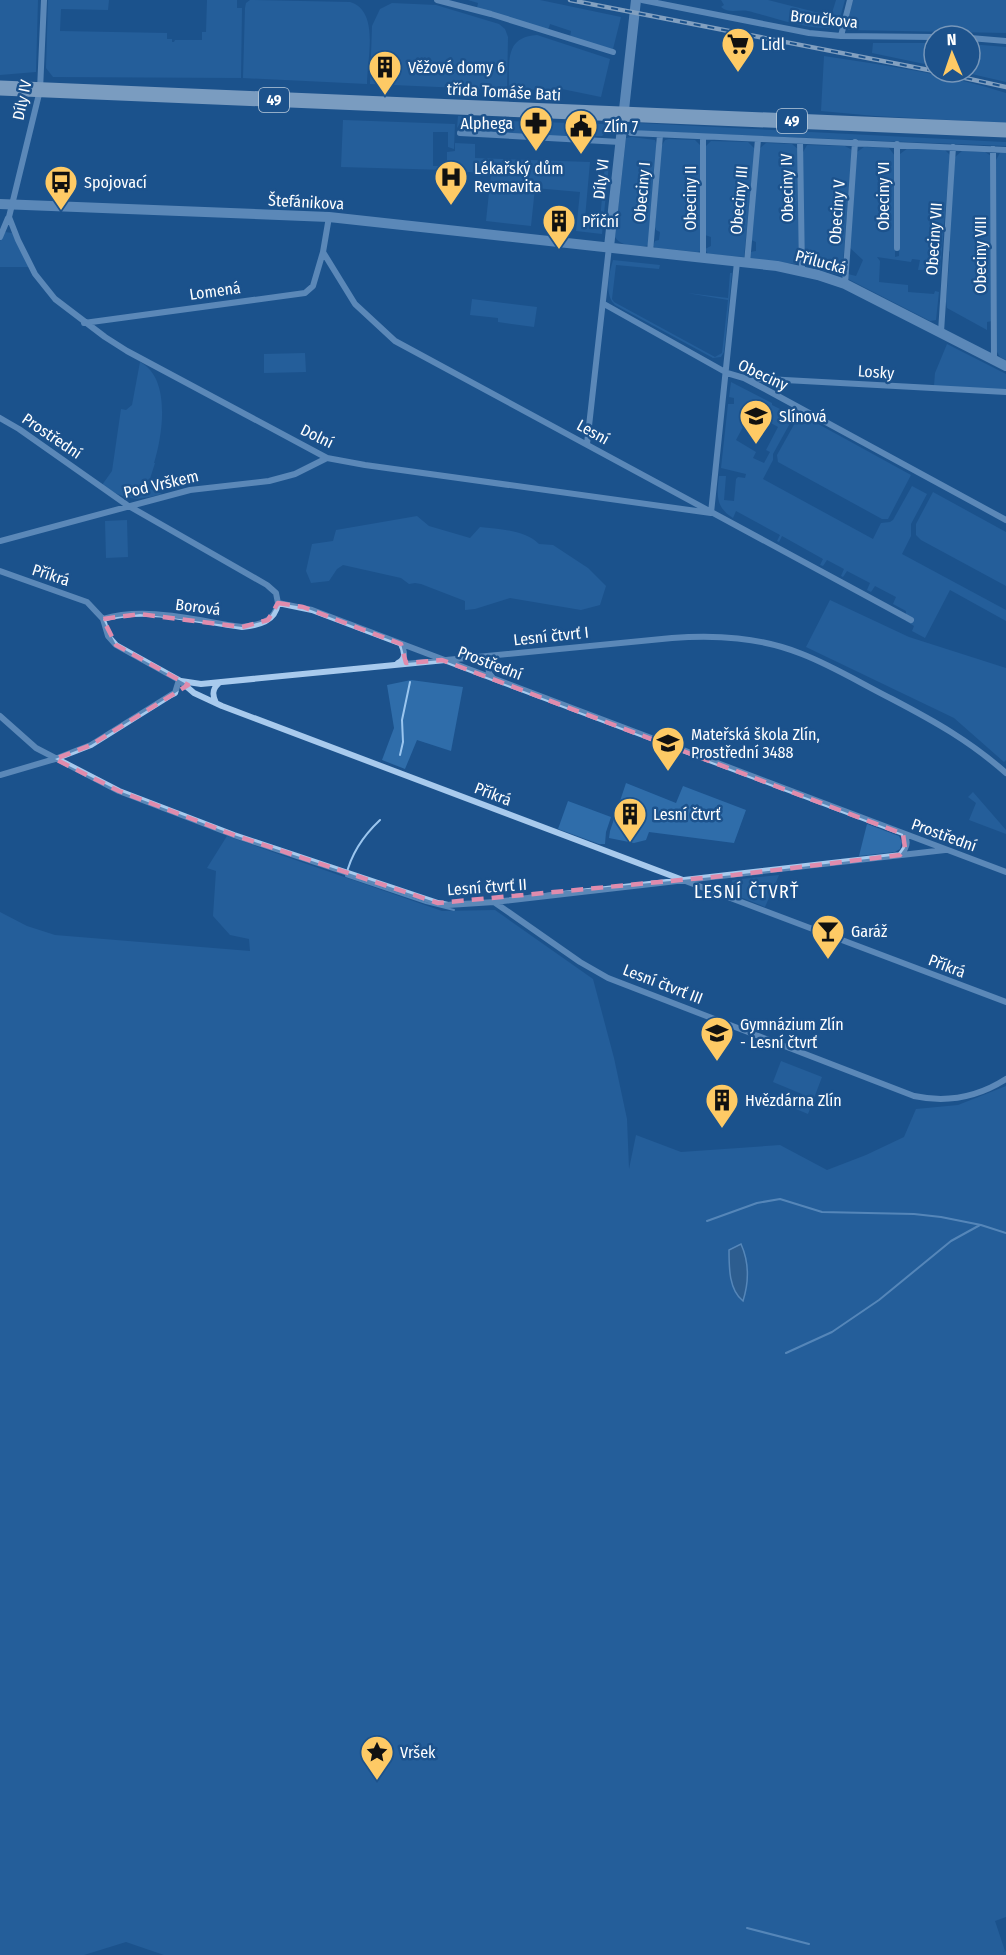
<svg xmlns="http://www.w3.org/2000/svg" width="1006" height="1955" font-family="'Fira Sans Condensed',sans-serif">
<rect width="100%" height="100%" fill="#1c528c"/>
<!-- green -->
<path fill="#2f6daa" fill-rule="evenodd" d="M0 0H38L36 72 0 75Z
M48 0H109L108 10 61 9 60 31 167 33V39H172V42H174L175 40H202V32H206L207 0H237V8H242L241 78 53 77 46 68Z
M250 0 350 2C380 11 367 59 367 84L243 78 245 8 246 3Z
M468 0H540L621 17 613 49 570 37 571 31 550 24 548 30 477 8 478 3Z
M721 0H768L831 16 836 0H845L838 25C820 35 769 16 748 11 739 9 729 14 721 7L724 5Z
M853 0H1006V33L848 30V21Z
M392 3 436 5 499 24 505 29 508 37 507 90 370 84 372 26 380 9Z
M537 35 610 59 601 97 562 89 509 90C510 64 503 37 537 35Z
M873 43H934V66L872 53Z
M970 44 1006 47V82L963 72H970Z
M824 56C885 65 947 74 1006 93V123L875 116 821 111Z
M458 116 473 117V120L604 124 608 130 602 136H595V139L484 133 470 121 461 122 457 128Z
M343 120 455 124 454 149 448 147V132H433V166H447V152L455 151V143L475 144V158L590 162 585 218 600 220 605 164H609L602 234 576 231 580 192 535 188 531 226 486 221 491 174 447 170 341 167Z
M638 123 1004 142H1006V146L641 131 637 129Z
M632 137 655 140 657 145 649 245C639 248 621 247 615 237L626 138Z
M669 139 695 140 700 145 701 251 697 252 656 248 653 246 655 241 659 240 660 232 656 230 655 227 661 147 665 140Z
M711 141 748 142 755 149 744 257 708 254 705 249 711 246V237L705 235V147Z
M766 143 792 144 799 150V261L796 264 750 259V252L756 251V242L751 240 759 149Z
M807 145 845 146 852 150 842 276 804 266 803 261 809 259 808 250 804 248 802 154Z
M864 147 889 148 895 156V257L899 256 900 154 908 148 945 150 950 155 940 274H938V269L918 270 920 260 912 259 911 262 877 257 880 261 879 282 908 285V292L934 294 935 291 939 292 936 320 930 321 848 279V274L856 276 863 260 849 247 857 152Z
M962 151 985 152 991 156 992 321 987 322V330L947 308 946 301 950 252 948 249 955 157Z
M1006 152V360L1000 357 997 352 996 160 1000 153Z
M5 232 12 233 29 267H0V241Z
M613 260 660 265 659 269 616 265 612 299 614 302 715 357 722 353 728 300 687 293 728 298 730 273H732L724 352 721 357 713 358 615 305C604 295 609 274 613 260Z
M472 299 537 307 534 327 498 322V318L470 315Z
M947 344 1006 374V390L934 386 935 373Z
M305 353 306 372 264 373V354Z
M140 362C171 378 163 434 154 463H155L148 485 150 489 162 494C135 501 126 501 102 485L112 471 121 409 126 410 132 405Z
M731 382 772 403V405L794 416 773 454V460L763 479 873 539 881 523 890 522 893 520 912 486 927 494 911 524V536L902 554 1006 610V621L950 590 925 638 912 631 914 626 906 621V611L893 604 896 597 875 586 871 592 867 590 870 583 847 571 843 577 841 576 844 569 827 560 823 566 820 565 823 559 782 536 779 542 777 541 780 535 736 511 733 518C715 507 717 494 719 476H726L724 500 734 501 736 479 738 477 745 478 746 474 721 468 728 404H734V398L729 397ZM764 419 778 427 766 450 770 452 764 463 753 458 756 452 736 440 745 423 758 430Z
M800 414 911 475 888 519H882L778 462 777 455Z
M933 492 1006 532V586L921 540 916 535V524Z
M417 516 429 526 470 538 480 527C499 529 525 530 539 544L553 545 588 568 606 586 600 605 581 610 510 598 475 609 465 610V601L421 584 415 583 409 584 401 578 343 565 337 569 329 581 311 583 306 571 312 544 333 541 336 530Z
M127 520 128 557 106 558 105 521Z
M830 600 909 637 1006 668V760L1004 762 954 718 806 647Z
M411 680 463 687 451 751 417 740 405 769 382 760 394 728 387 685Z
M626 783 676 803 683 786 746 810 734 843 649 832 646 840 634 843 609 838 610 831Z
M973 792 1006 830V834L969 820 976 803 968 797Z
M568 801 611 817 606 832 605 844H599L558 829Z
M867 824 899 836 902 842 900 849 895 852 859 856Z
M227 836 442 911 495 910 593 979 614 1058 627 1119 629 1169 636 1135 681 1152 780 1145 827 1170 866 1155 904 1137 916 1109 958 1105 1006 1086V1917L995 1921 1005 1951 1003 1952 1006 1951V1955H164L126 1942 84 1955H0V912L27 926 55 935 250 951 249 939 230 935 213 916 216 871 207 868Z
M779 875 765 907 730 893 732 880Z
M781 1061 822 1077 808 1114 796 1109 802 1094 773 1082Z"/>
<!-- water -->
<path fill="#436a93" stroke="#9bc6ef" stroke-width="1.5" d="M741 1244C749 1262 749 1282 743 1301 729 1290 729 1268 729 1250Z"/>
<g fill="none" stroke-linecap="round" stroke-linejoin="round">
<!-- stream -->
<path stroke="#9bc6ef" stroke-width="2" d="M400 755 403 742 402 720 410 682
M380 820C364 835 351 854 346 876L426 903 454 910
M707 1221 757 1203 780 1199 822 1212 914 1214 941 1217 981 1225 1006 1233
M786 1353 832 1332 879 1300 951 1241 980 1225
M747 1928 809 1944"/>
<!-- minor -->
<path stroke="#a8caed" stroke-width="6" d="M44 0 40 90 9 217 18 240 35 274 55 299 105 337 127 351 327 458 365 465 711 513
M437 0 491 14 613 52
M642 0 809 33 841 36 934 37
M841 36 850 0
M970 38 1006 41
M460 133 620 142
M631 133 1006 150
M703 137V258
M800 141 802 271
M897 144V248
M993 149 994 360
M329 217 323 252 355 304 395 341 911 620
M0 237 8 218
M650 252 660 135
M747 263 758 139
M845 284 855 142
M604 304 727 373 744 378 765 389 1006 520
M84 323 305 293 313 286 323 252
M941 332 953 147
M746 378 1006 392
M0 418 19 429 127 505 267 585 276 593 278 603
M587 444 609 247
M711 513 737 262
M0 541 190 490 269 481 295 474 327 458
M0 571 87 602 103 619 108 636 116 645 179 680 194 693 222 706 1006 1002
M278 603 312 610 1006 872
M103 619C147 606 197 621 242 627 259 625 275 622 278 603
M398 663C406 659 405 652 401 644
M493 678 489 673 488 665 494 656
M181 681 201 684 672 638C716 635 760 637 802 654 833 666 862 684 892 699 934 721 970 741 1006 773
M216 703C212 695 212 689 219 683
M0 716 36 748 119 791 234 835 438 903 448 905 494 902 945 850
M0 775 55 759 91 745 171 695 175 693 179 680
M900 855C906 849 909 842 904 835
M494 902 580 962 608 978 914 1096C947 1103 978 1097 1006 1079"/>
<!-- tertiary -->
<path stroke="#a8caed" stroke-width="10" d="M0 204 329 217 777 266 818 275 845 284 1006 366
M609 247 636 0"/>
<!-- primary -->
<path stroke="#eef5ff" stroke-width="15" d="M0 88 1006 130"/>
<defs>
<path id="rail" d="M570 0 934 71
M938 72 1006 87"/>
</defs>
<!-- rail casing -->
<use href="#rail" stroke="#fff" stroke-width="4.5"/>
<!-- rail -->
<use href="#rail" stroke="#1c528c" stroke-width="2" stroke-dasharray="7" stroke-linecap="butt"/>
</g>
<!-- marked area -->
<path d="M0 0H1006V1955H0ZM278 603 303 607 401 644 406 663 442 660 903 834 905 848 900 855 734 875 438 903 234 835 119 791 55 759 91 745 188 685 116 645 103 619 140 614 242 627 268 620Z" fill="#1c528c" fill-opacity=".55" fill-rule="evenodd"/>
<path fill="none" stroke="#e08cad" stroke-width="4.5" stroke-dasharray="12 8" stroke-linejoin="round" d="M278 603 303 607 401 644 406 663 442 660 903 834 905 848 900 855 734 875 438 903 234 835 119 791 55 759 91 745 188 685 116 645 103 619 140 614 242 627 268 620Z"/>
<!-- icons -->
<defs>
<symbol id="supermarket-pin" viewBox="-11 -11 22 30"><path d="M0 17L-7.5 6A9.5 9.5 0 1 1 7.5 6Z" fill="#feca65" stroke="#1c528c"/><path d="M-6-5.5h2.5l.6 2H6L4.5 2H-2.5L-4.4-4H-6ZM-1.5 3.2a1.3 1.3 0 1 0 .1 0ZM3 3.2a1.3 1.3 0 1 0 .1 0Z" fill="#111"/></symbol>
<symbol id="building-pin" viewBox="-11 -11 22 30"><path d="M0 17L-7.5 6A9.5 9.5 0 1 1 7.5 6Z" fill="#feca65" stroke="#1c528c"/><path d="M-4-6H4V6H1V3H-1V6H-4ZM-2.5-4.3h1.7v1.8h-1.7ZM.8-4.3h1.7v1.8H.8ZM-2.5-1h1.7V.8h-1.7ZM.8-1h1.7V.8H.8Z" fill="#111"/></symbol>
<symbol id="pharmacy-pin" viewBox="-11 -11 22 30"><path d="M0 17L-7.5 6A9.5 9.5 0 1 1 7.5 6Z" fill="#feca65" stroke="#1c528c"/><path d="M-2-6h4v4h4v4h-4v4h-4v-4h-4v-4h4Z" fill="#111"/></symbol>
<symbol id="civic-pin" viewBox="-11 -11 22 30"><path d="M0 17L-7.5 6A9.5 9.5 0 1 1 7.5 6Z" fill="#feca65" stroke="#1c528c"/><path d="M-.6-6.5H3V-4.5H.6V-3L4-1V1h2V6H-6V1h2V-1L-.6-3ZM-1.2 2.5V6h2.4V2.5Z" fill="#111"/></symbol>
<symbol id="hospital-pin" viewBox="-11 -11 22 30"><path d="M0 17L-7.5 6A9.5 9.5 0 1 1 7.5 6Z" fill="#feca65" stroke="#1c528c"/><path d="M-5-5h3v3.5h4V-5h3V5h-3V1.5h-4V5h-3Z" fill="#111"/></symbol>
<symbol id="bus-pin" viewBox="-11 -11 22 30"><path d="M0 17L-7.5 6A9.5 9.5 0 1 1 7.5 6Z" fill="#feca65" stroke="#1c528c"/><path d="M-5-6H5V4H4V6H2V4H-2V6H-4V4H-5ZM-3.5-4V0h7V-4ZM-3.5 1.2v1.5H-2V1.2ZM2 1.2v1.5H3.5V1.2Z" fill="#111"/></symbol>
<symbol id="school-pin" viewBox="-11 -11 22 30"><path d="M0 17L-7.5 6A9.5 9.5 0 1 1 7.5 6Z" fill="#feca65" stroke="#1c528c"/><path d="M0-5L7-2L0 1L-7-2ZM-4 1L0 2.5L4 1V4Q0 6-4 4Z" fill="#111"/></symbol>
<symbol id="bar-pin" viewBox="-11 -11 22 30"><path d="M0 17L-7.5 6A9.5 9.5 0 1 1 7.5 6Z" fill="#feca65" stroke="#1c528c"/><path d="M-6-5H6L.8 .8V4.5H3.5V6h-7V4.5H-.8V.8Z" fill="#111"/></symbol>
<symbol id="sight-pin" viewBox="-11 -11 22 30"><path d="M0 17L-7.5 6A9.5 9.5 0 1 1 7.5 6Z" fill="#feca65" stroke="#1c528c"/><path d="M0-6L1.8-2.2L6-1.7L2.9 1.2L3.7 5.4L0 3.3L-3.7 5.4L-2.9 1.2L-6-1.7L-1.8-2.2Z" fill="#111"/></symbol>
</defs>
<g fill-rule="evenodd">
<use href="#supermarket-pin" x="719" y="25" width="38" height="52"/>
<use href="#building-pin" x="366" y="48" width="38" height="52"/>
<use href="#pharmacy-pin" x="517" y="104" width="38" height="52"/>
<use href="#civic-pin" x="562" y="107" width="38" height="52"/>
<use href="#hospital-pin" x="432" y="158" width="38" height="52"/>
<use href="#bus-pin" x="42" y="163" width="38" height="52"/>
<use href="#building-pin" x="540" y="202" width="38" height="52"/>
<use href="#school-pin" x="737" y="397" width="38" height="52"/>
<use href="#school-pin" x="649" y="724" width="38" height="52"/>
<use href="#building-pin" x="611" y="795" width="38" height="52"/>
<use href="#bar-pin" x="809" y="912" width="38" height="52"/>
<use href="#school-pin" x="698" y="1014" width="38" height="52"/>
<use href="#building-pin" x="703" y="1081" width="38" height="52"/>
<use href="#sight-pin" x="358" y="1733" width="38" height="52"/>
</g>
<g text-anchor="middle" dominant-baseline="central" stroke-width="5" stroke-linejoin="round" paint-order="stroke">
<!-- shield labels -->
<g fill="#1c528c" stroke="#bbcbdc" stroke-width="1.5">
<rect x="259" y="88" width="30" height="24" rx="4.5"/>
<rect x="777" y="109" width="30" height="24" rx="4.5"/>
</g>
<g font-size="15" font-weight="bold" fill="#fff">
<text x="274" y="100">49</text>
<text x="792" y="121">49</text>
</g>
<!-- street labels -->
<g font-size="16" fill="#fff" stroke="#1c528c">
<text transform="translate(824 19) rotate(6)">Broučkova</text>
<text transform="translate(504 92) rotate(3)">třída Tomáše Bati</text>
<text transform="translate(22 100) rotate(-78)">Díly IV</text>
<text transform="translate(601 179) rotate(-84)">Díly VI</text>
<text transform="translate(787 188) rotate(-91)">Obeciny IV</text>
<text transform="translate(642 192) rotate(-85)">Obeciny I</text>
<text transform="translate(883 196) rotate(-90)">Obeciny VI</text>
<text transform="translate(690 198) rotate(-90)">Obeciny II</text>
<text transform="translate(739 200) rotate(-85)">Obeciny III</text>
<text transform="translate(306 202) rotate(3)">Štefánikova</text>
<text transform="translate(837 212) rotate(-86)">Obeciny V</text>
<text transform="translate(934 239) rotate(-86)">Obeciny VII</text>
<text transform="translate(980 255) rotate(-90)">Obeciny VIII</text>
<text transform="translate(821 262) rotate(15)">Přílucká</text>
<text transform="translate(215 291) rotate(-8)">Lomená</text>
<text transform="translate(876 372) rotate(4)">Losky</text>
<text transform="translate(763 375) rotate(25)">Obeciny</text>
<text transform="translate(593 432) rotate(29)">Lesní</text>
<text transform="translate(52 436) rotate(34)">Prostřední</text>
<text transform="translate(317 436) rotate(26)">Dolní</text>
<text transform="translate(161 484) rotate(-13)">Pod Vrškem</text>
<text transform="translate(51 575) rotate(18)">Příkrá</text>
<text transform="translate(198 607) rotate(7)">Borová</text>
<text transform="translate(551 636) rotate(-6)">Lesní čtvrť I</text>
<text transform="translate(490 663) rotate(21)">Prostřední</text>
<text transform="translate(493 794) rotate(21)">Příkrá</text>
<text transform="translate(944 835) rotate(20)">Prostřední</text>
<text transform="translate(487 887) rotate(-4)">Lesní čtvrť II</text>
<text transform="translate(947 966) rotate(21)">Příkrá</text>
<text transform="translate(663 984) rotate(21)">Lesní čtvrť III</text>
</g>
<!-- poi labels -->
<g font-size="16" fill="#fff" stroke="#1c528c" text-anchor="start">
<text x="761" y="44">Lidl</text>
<text x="408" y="67">Věžové domy 6</text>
<text x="513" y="123" text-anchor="end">Alphega</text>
<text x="604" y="126">Zlín 7</text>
<text x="474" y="168">Lékařský dům<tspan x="474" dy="18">Revmavita</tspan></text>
<text x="84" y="182">Spojovací</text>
<text x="582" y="221">Příční</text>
<text x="779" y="416">Slínová</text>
<text x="691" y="734">Mateřská škola Zlín,<tspan x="691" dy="18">Prostřední 3488</tspan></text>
<text x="653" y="814">Lesní čtvrť</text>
<text x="851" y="931">Garáž</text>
<text x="740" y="1024">Gymnázium Zlín<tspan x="740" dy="18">- Lesní čtvrť</tspan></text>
<text x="745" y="1100">Hvězdárna Zlín</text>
<text x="400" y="1752">Vršek</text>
</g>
<!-- neighbourhood labels -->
<g font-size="18" letter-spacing="1.5" fill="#fff" stroke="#1c528c">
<text x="747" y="892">LESNÍ ČTVRŤ</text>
</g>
</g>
<!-- north arrow -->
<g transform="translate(952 54) rotate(358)"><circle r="28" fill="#1c528c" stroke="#7797ba" stroke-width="1.5"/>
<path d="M0-4.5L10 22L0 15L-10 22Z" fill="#feca65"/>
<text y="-9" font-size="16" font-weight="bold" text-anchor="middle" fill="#ffffff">N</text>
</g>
</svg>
